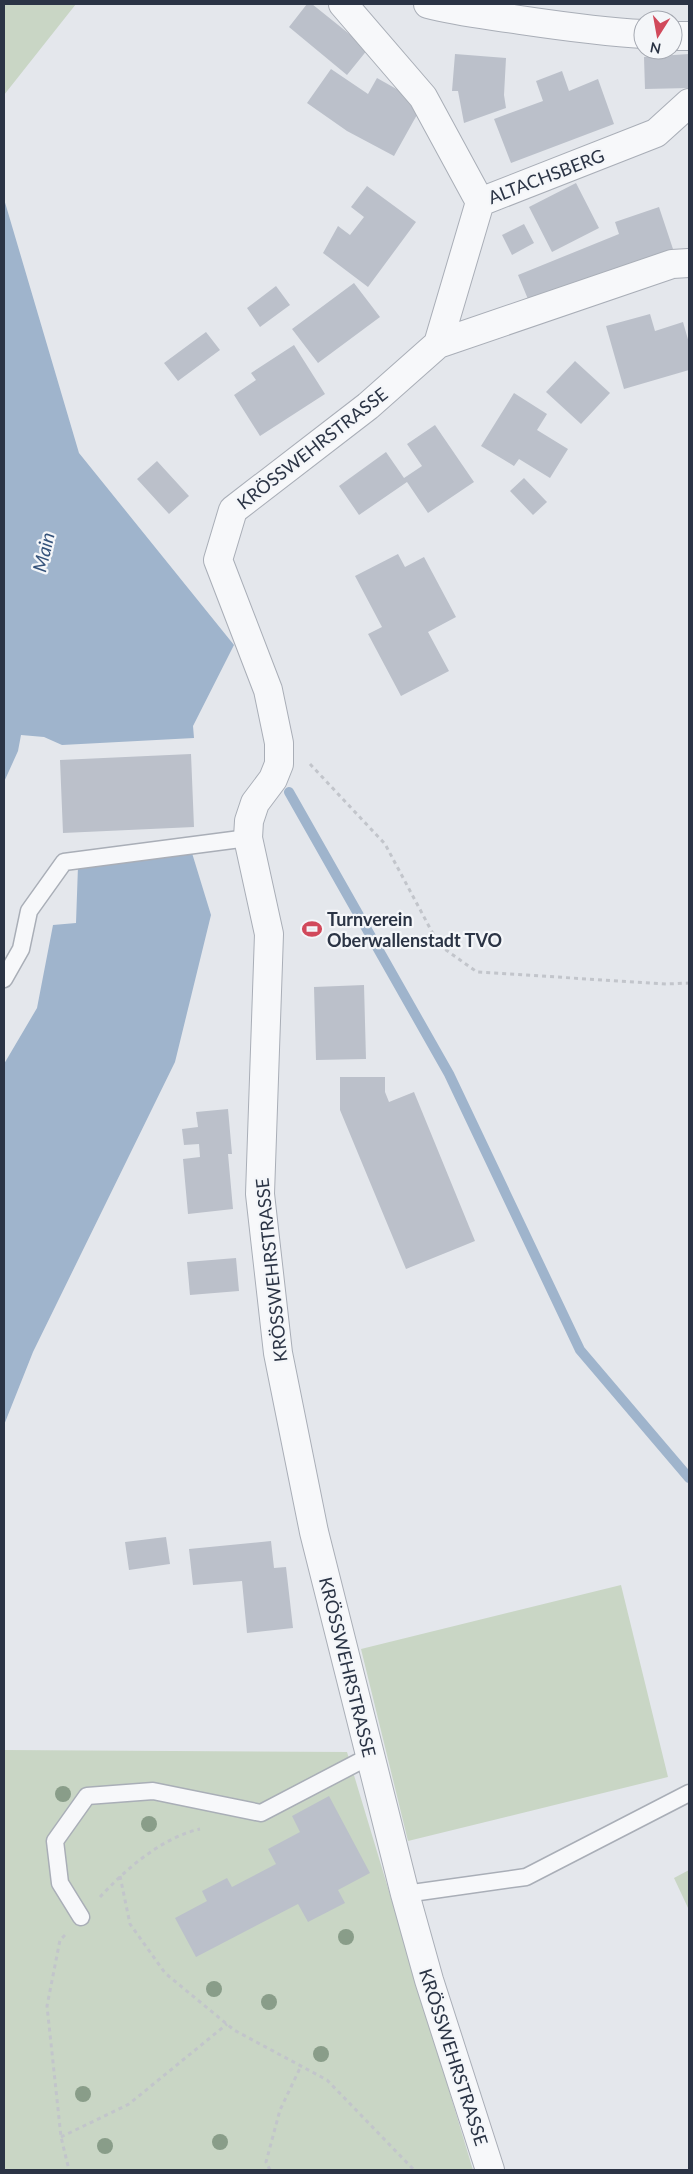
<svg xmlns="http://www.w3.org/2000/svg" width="693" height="2174" font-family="Lato,sans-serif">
<rect width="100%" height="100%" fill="#e4e7ec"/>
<!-- green -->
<path fill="#c9d6c5" d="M4 4H76L4 95Z
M621 1585 668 1777 408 1841 361 1649Z
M4 1750 347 1752 473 2170H4Z
M689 1870V1910L674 1878Z"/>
<!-- water -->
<path fill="#9fb4cc" d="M4 199 79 453 234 645 193 726 194 738 62 745 44 737 21 735 18 751 4 782Z
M192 853 211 915 175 1062 33 1352 4 1425V1064L37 1008 53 925 76 923 78 866Z"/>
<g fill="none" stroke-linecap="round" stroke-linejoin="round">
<!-- stream -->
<path stroke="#9fb4cc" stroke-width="10" d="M289 792 449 1074 580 1350 689 1478"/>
</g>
<!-- building -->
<path fill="#bbc0ca" d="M307 4H312L368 49 347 75 289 27Z
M455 54 506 58 504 95 506 108 464 123 458 91H452Z
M689 54V88L645 89 644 57Z
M331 69 368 94 377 78 423 104 394 156 347 131 307 103Z
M562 71 569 91 598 79 614 124 511 163 494 119 543 101 536 81Z
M576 183 599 228 552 252 529 207Z
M367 186 416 222 368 287 323 253 338 226 350 235 364 217 351 207Z
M659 207 673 249 617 268 530 304 518 275 619 234 615 222Z
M524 224 534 243 512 255 502 235Z
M354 283 380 317 318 363 292 329Z
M276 286 290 305 260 327 247 308Z
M650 314 655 331 683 322 689 343V370L624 389 606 326Z
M206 332 220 350 178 381 164 363Z
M294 345 325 394 260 436 234 395 256 380 251 373Z
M575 361 610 393 581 424 546 392Z
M514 393 547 414 537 430 568 449 550 478 519 459 514 466 481 446Z
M435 425 474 482 428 513 407 482 359 515 339 486 386 452 404 478 422 466 407 444Z
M157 461 189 496 169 514 137 479Z
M524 478 547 502 533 515 510 491Z
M398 554 405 567 424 557 456 617 428 632 449 671 401 696 368 634 382 627 355 576Z
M191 754 194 827 63 833 60 760Z
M364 985 366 1059 316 1060 314 987Z
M340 1077H385V1092L389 1102 414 1092 475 1241 406 1269 340 1110Z
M228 1109 232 1154H228L233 1209 188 1214 183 1159 200 1157 199 1144 184 1145 182 1129 198 1127 196 1112Z
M236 1258 239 1291 190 1295 187 1262Z
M166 1537 170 1564 129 1570 125 1542Z
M271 1541 274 1568 286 1567 293 1628 247 1633 242 1581 193 1585 189 1549Z
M329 1796 370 1873 338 1890 345 1903 308 1922 298 1904 196 1957 175 1918 207 1901 202 1891 227 1878 232 1887 276 1864 268 1849 300 1832 292 1816Z"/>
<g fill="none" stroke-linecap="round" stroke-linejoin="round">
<defs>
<path id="lane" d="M4 979 21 949 29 911 64 862 248 838
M405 1894 526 1877 689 1793
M81 1917 60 1883 55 1841 87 1796 153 1791 261 1813 370 1756"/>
<path id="street" d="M343 4 423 97 480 202
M428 4C458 12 489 15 520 20 561 26 602 32 643 34
M673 36H689
M480 202 656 133 689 103
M438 344 480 202
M490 2170 429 1980 405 1894 314 1532 278 1353 260 1194 269 934 248 838 249 821 255 803 273 779 279 764V743L268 690 218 560 233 510 368 406 438 344 672 264 689 263"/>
</defs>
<!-- lane casing -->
<use href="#lane" stroke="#a9aeb7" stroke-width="19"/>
<!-- street casing -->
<use href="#street" stroke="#a9aeb7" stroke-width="30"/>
<!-- path -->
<path stroke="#c2c5cb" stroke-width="3" stroke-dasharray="4 4" stroke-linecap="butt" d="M310 764 385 844 439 945 477 972 667 984 689 983
M120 1876 130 1924 165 1973 234 2030 327 2080 414 2170
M100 1897C126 1869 161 1838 200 1829
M65 1935 60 1940 47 2006 61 2137 69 2170
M61 2137 129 2104 227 2024
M270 2170 266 2162 280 2110 301 2066"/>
<!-- lane -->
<use href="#lane" stroke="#f7f8fa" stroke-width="16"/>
<!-- street -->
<use href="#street" stroke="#f7f8fa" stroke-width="28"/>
</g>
<!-- trees -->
<g fill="#899d89">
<circle cx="63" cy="1794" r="8"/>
<circle cx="149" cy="1824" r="8"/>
<circle cx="346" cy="1937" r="8"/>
<circle cx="214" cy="1989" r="8"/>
<circle cx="269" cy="2002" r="8"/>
<circle cx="321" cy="2054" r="8"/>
<circle cx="83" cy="2094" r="8"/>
<circle cx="220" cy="2142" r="8"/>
<circle cx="105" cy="2146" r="8"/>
</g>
<!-- icons -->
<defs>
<symbol id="stadium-bare" viewBox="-9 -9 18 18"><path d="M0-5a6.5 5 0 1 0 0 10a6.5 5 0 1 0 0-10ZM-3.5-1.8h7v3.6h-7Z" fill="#d1495b" stroke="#f4f6f9" stroke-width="2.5" paint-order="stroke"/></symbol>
</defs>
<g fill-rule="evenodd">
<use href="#stadium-bare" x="298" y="915" width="28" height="28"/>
</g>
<g text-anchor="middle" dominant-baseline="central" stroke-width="4.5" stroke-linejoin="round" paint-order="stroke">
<!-- street labels -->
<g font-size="18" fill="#2b3445" stroke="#f4f6f9">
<text transform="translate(546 176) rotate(-21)">ALTACHSBERG</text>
<text transform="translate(312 448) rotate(-38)">KRÖSSWEHRSTRASSE</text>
<text transform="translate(271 1270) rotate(-96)">KRÖSSWEHRSTRASSE</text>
<text transform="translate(348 1667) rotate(76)">KRÖSSWEHRSTRASSE</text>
<text transform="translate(454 2057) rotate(72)">KRÖSSWEHRSTRASSE</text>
</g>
<!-- poi labels -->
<g font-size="18" font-weight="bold" fill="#2b3445" stroke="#f4f6f9" text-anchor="start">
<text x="327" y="919">Turnverein<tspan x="327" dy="21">Oberwallenstadt TVO</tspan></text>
</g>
<!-- water labels -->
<g font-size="19" font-style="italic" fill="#34527a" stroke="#f4f6f9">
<text transform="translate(43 552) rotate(-77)">Main</text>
</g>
</g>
<!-- border -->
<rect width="693" height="2174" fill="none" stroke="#2b3445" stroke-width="10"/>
<!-- north arrow -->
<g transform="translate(658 35) rotate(191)"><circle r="24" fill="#f4f6f9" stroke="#a4a8b1"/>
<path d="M0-4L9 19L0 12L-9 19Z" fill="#d1495b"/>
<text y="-8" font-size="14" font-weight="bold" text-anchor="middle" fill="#2b3445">N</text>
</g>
</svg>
